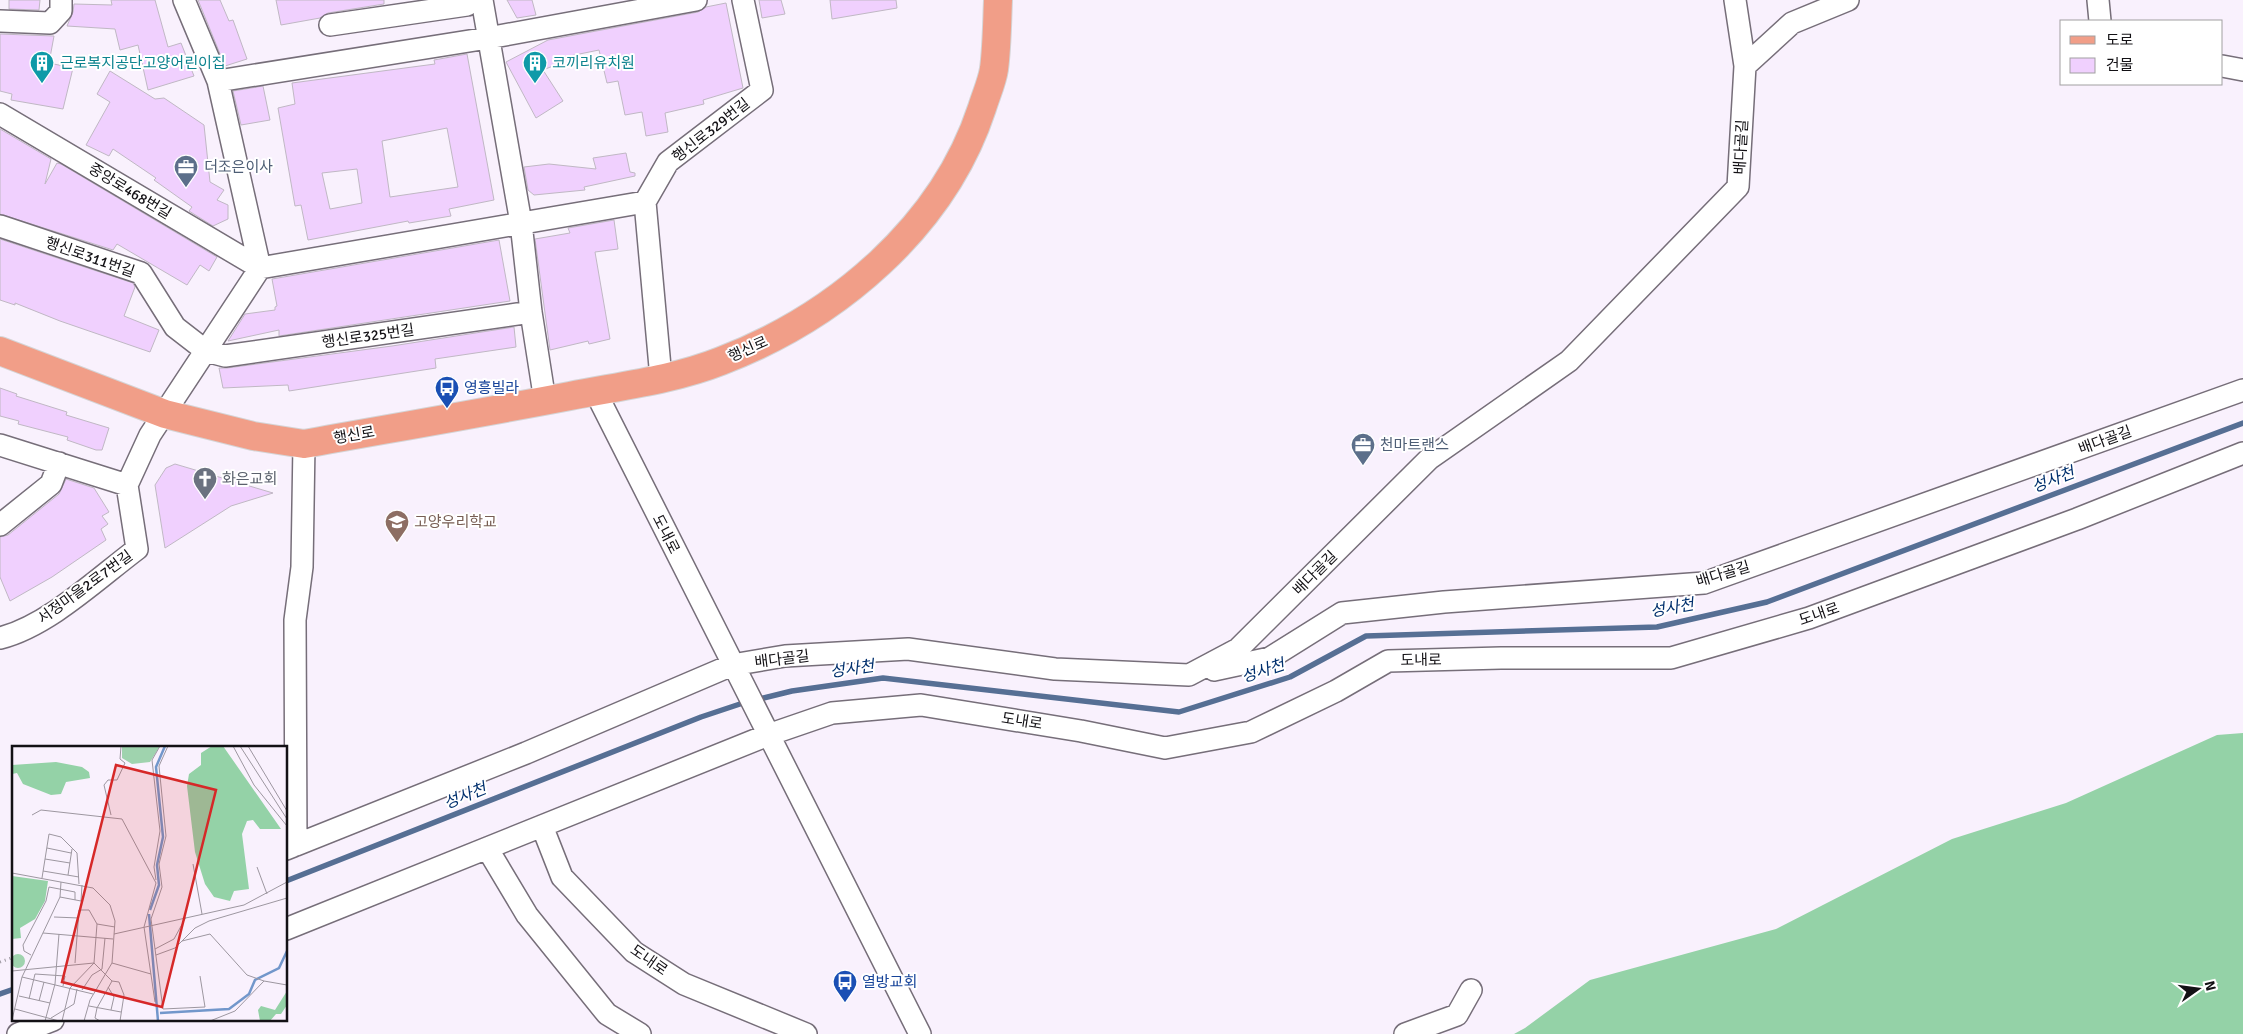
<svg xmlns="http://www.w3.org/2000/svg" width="2243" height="1034" font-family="Signika,'Noto Sans KR',sans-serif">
<rect width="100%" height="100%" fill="#f9f1fd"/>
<!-- forest -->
<path fill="#94d2a7" d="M2243 733V1034H1514L1525 1028 1590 980 1776 929 1952 839 2066 803 2217 735Z"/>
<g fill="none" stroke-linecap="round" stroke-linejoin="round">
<!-- stream -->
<path stroke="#566f94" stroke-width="5.5" d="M755 700 792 691 883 678 1179 712 1290 677 1366 636 1657 627 1767 602 2243 423
M286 881 701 717 746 702
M0 994 14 989"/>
</g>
<!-- building -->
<path fill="#f0d0fe" stroke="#c0b8c4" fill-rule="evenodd" d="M9 0H40L39 10 9 9Z
M111 0H155L168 47 181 43 194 76 148 90 138 45 120 50 115 29 67 26 73 12 74 4 112 5Z
M198 0H220L229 21 233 20 247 59 225 66Z
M276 0H384V4L328 13 320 18 281 25Z
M507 0H532L536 15 517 18Z
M759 0H781L785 14 762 18Z
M830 0H896L897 8 832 19Z
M726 3 743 88 703 100 704 104 665 113 668 132 646 136 642 112 625 115 618 81 607 83 599 50 560 58 563 62 543 70 563 101 536 118 506 62 548 40 698 12 706 7Z
M0 34 54 36 49 63 73 68 63 109 11 100 12 94 0 91Z
M467 54 494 200 449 209 451 216 409 223 408 221 308 240 301 205 295 206 278 108 295 104 292 83 435 64 434 60ZM447 128 458 187 390 197 382 141ZM357 169 362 203 330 209 322 173Z
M110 71 155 99 164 98 204 125 210 182 224 190 217 200 228 205V219L213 226 189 211 192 207 154 180 156 178 113 149 109 156 86 145 110 102 97 94Z
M263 86 270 120 241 125 233 91Z
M0 129 51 159 45 184 57 163 61 164 217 257 209 271 200 265 187 285 117 244 113 250 0 214Z
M626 153 630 172 635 173V176L584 187 585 190 534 195 528 190 524 167 549 164 596 169 593 158Z
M614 220 618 249 595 252 610 339 589 344 588 341 550 350 535 239 570 233 568 228Z
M0 239 133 283 135 287 124 316 159 330 150 352 60 321 15 303V305L0 300Z
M499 240 510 301 279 336V330L228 341 245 314 275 310V307L277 306 272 279Z
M514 327 516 347 435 359 436 368 289 391 288 385 223 388 219 368H227L392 346Z
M0 388 17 394 16 396 67 412 66 415 109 428 102 450H96L67 440 68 437 18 424 19 421 0 416Z
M175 464 273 493 231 506 165 548 155 485 166 468Z
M66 479 94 488 109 512 102 516 108 524 101 529 106 540 52 577 10 601 0 577V537L8 535 59 494Z"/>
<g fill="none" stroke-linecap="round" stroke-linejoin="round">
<defs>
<path id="minor" d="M482 0 521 223 531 312 545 401
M2098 0 2100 21
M0 21 50 23 61 11V0
M330 25 467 5 466 0
M1745 66 1792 23 1848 0
M2222 66 2243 70
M218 81 488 38 696 0
M0 114 260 268 645 202
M0 226 141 273 175 327 206 351 225 356 531 312
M661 378 645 202 668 162 762 90 743 0
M595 391 920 1034
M0 445 127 485 150 435 260 268 218 81 184 0
M0 525 51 484 59 463
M0 638C48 626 97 579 137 549L127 485
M1214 670 1270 658 1342 613 1444 602 1704 583 2243 390
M542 826 562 877 634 952 684 984 806 1034
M296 845 295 620 302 567 304 444
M487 848 527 915 607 1014 640 1034
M286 849 526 753 732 665 785 656 908 649 1055 669 1189 675 1238 649 1429 459 1569 361 1738 187 1745 66 1735 0
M286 929 768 735 832 713 921 705 1081 731 1165 748 1251 732 1336 691 1388 661 1501 658H1671L1809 618 2077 519 2243 453
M18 1034 53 1020
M1405 1034 1457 1015 1471 990"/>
<path id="major" d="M0 351 165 414 253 436 304 444C393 428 481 413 570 396 620 386 673 380 721 361 836 317 943 227 982 108 986 95 992 82 994 69 997 46 997 23 998 0"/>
</defs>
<!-- minor casing -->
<use href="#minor" stroke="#766e79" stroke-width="24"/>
<!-- major casing -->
<use href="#major" stroke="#d5d4d5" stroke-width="30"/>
<!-- path -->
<path stroke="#9b969f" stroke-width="3" stroke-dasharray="1 4" stroke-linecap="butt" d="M0 962 14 957"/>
<!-- minor -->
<use href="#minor" stroke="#fff" stroke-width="21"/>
<!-- major -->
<use href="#major" stroke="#f19e88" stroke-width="28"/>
</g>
<!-- icons -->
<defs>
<symbol id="building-pin" viewBox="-11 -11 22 30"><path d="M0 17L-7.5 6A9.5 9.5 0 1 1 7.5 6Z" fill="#0f9aa8" stroke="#fff"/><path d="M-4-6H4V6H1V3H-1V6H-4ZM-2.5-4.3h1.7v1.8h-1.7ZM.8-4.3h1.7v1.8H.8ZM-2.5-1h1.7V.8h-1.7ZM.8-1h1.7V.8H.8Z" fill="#fff"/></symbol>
<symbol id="office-pin" viewBox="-11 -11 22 30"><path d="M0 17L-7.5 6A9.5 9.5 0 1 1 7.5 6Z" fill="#5c6f8a" stroke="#fff"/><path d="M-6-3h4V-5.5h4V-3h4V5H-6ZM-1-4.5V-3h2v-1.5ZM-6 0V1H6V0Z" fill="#fff"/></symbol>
<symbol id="bus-pin" viewBox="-11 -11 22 30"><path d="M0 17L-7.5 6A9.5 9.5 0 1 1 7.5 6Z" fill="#1a4fb4" stroke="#fff"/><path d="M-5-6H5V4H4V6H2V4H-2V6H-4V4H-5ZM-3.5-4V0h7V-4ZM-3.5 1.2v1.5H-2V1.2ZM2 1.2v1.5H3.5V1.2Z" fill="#fff"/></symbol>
<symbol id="church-pin" viewBox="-11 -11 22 30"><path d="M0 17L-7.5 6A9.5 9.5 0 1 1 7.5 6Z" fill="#6b7280" stroke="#fff"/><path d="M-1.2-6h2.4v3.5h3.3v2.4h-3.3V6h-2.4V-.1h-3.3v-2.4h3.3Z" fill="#fff"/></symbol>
<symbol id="school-pin" viewBox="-11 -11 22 30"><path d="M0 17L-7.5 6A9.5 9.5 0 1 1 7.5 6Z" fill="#8d6e63" stroke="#fff"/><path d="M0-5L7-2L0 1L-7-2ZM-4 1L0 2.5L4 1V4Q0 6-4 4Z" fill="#fff"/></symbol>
</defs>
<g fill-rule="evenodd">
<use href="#building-pin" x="28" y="49" width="28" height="38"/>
<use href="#building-pin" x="521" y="49" width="28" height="38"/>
<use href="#office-pin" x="172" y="153" width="28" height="38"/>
<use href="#bus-pin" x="433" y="374" width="28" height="38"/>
<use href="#office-pin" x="1349" y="431" width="28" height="38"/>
<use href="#church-pin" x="191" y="465" width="28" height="38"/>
<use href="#school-pin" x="383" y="508" width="28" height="38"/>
<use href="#bus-pin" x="831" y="968" width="28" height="38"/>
</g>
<g text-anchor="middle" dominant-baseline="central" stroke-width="4" stroke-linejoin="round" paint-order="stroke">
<!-- culture labels -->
<g font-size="15" fill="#0d838f" stroke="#fff" text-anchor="start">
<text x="60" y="63">근로복지공단고양어린이집</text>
<text x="552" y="63">코끼리유치원</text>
</g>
<!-- street labels -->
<g font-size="15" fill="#131115" stroke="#fff">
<text transform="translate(711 130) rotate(-38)">행신로329번길</text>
<text transform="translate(1741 147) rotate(-87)">배다골길</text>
<text transform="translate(130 191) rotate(31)">중앙로468번길</text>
<text transform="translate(90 257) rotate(19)">행신로311번길</text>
<text transform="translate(368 336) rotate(-8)">행신로325번길</text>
<text transform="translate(748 349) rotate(-24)">행신로</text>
<text transform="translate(354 435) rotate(-10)">행신로</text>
<text transform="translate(2105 440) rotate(-20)">배다골길</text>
<text transform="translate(666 534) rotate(63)">도내로</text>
<text transform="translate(1315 573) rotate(-45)">배다골길</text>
<text transform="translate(1723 574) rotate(-17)">배다골길</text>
<text transform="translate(85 587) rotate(-36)">서정마을2로7번길</text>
<text transform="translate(1819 614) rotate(-19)">도내로</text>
<text transform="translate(782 659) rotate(-7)">배다골길</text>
<text transform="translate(1421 660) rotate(-1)">도내로</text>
<text transform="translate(1022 721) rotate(9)">도내로</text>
<text transform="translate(649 960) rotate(35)">도내로</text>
</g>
<!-- service labels -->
<g font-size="15" fill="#4e5e75" stroke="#fff" text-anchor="start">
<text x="204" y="167">더조은이사</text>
<text x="1380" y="445">천마트랜스</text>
</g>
<!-- transit labels -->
<g font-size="15" fill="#164399" stroke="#fff" text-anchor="start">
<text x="464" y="388">영흥빌라</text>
<text x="862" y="982">열방교회</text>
</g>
<!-- worship labels -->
<g font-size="15" fill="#5b616d" stroke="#fff" text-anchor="start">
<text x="222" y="479">화은교회</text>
</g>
<!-- education labels -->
<g font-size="15" fill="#785e54" stroke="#fff" text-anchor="start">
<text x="414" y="522">고양우리학교</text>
</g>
<!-- water labels -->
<g font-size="16" font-style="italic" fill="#002f6d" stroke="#fff">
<text transform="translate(2053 480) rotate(-21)">성사천</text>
<text transform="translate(1672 608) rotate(-10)">성사천</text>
<text transform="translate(852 669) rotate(-8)">성사천</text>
<text transform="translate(1263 671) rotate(-18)">성사천</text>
<text transform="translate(465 796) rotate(-22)">성사천</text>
</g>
</g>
<!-- overview -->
<g transform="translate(12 746)">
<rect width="275" height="275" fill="#f9f1fd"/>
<path d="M110 0H148L138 16 120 18 110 12ZM-1 215a7 7 0 1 1 14 0a7 7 0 1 1-14 0Z" fill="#9fd3ae"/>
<path d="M200 0H211L269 83H248L241 74 235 75 230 88 237 143 222 145 218 155 202 151 193 138 183 106 175 40 177 28 189 19V7ZM44 16 70 21 77 26 78 32 54 36 49 48 39 49 11 38 5 27 0 28V19ZM0 130 36 135 33 155 23 173 8 182 9 192 0 193ZM275 245V259L269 268H264L258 275H248L246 264 249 260 263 264Z" fill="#94d2a7"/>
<path fill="none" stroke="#7297cb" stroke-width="2.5" d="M138 164 147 139 145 119 151 91 144 21 153 0M137 168 146 275M148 267 217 263 237 248 243 234 267 222 275 205"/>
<path fill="none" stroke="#9d97a0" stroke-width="1" d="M156 0 147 20 154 90 147 118 150 141 139 173 151 263 193 261 188 230M221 0 242 39 275 80M228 0 275 73M236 0 275 65M20 69 29 64 110 73 144 137 132 181 143 256M99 69 92 39 96 34H105L113 17 108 13 109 0M35 102 59 107M33 113 58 117M181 118 190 168M245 121 255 148M31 125 67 131M0 127 81 142 98 159 103 175 100 217 78 254 72 275M56 129 60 103M30 132 37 88 49 91 65 107 67 138M144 134 142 121 148 85 140 14 148 0M48 151 69 155 70 139M42 171 67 172M31 187 101 193M102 188 232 159 275 136M170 195 198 188 235 229 252 235M143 203 162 193 174 171M19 209 12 205 11 199 34 155 37 141 63 146V154M144 209 163 202 183 182 197 175 275 152M63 217 67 164H77L85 178 103 181M100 217 139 228M0 225 82 217 100 235 85 262 83 272 88 275M10 231 81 248M100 235 107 236 112 249 108 275M252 235 275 239M96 241 102 251 99 264M70 244 80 229 90 223 93 192M7 250 38 257M17 253 23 228 53 230 51 240M27 255 32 236M77 260 109 266M3 263 47 275M39 272 62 258 65 243M0 274 10 231 48 151 49 136M33 275 43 238 47 188M50 275 58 242 82 217 85 178M198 275 223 265 252 235"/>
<path fill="#d62828" fill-opacity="0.15" stroke="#d62828" stroke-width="2.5" d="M104 19 204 44 150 261 50 236Z"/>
<rect width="275" height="275" fill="none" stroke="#131115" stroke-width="2.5"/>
</g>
<!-- legend -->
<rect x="2060" y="20" width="162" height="65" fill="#ffffff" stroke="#a1a0a1"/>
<rect x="2070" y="36" width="25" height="8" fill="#f19e88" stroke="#a1a0a1"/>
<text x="2106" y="45" font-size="15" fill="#131115">도로</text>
<rect x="2070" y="58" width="25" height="15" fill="#f0d0fe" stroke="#a1a0a1"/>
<text x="2106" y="70" font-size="15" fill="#131115">건물</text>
<!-- north arrow -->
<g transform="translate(2198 989) rotate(76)" stroke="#ffffff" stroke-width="4" paint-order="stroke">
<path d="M0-4L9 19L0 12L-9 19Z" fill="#131115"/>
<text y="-8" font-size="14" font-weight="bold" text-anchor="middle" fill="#131115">N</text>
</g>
</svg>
